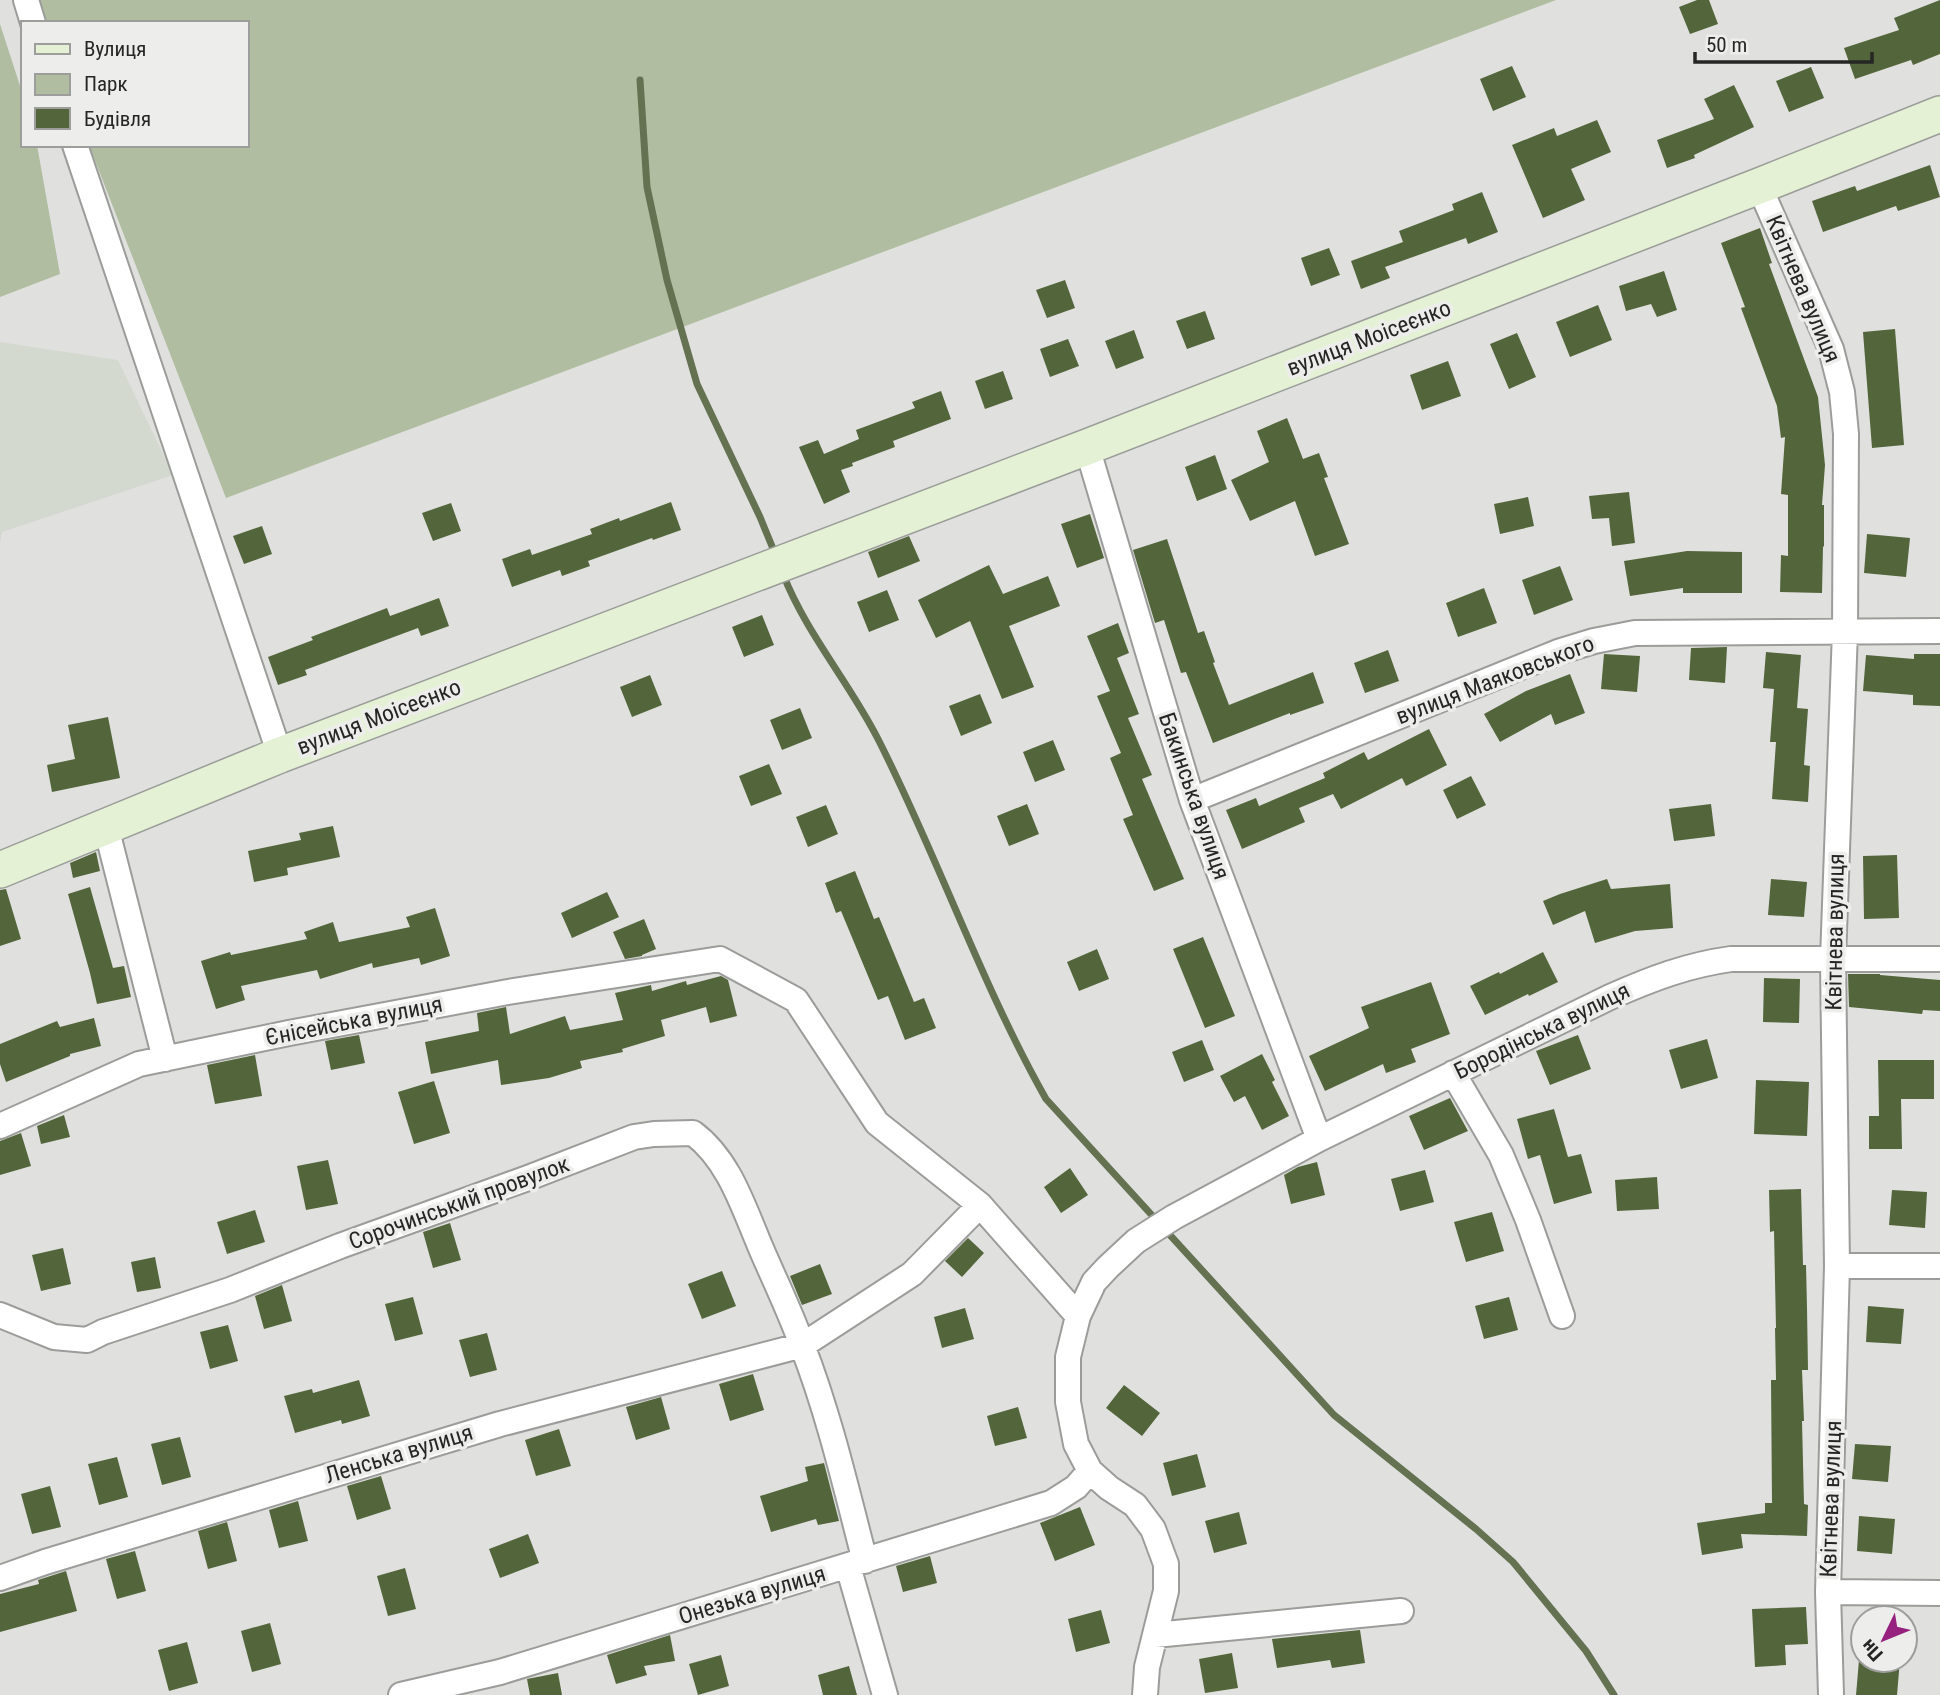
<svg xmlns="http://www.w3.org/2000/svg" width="1940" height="1695" font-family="'Roboto Condensed',sans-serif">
<rect width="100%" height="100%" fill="#e0e1de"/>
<!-- built -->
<path fill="#d4d9cf" d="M0 342 118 360 173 475 2 532 0 543Z"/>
<!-- green -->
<path fill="#b0bda1" d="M32 0H1556L226 498 89 145H247V23H41Z
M0 24 23 95V145H37L60 274 0 297Z"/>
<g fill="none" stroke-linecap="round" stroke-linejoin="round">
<!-- stream -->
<path stroke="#647252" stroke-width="7" d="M640 80 647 187 667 280 697 384 760 517 776 556
M783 574C806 633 849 682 878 739 938 857 981 984 1046 1099L1334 1415 1476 1529 1513 1562 1586 1651 1614 1695"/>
</g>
<!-- building -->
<path fill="#53653b" d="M1697 0H1709L1718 24 1690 34 1679 7Z
M1940 0V54L1913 65 1911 60 1855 79 1844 48 1899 30 1894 18Z
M1512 66 1526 97 1493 111 1480 79Z
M1811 67 1824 98 1789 112 1776 81Z
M1734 85 1754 127 1694 155 1695 158 1667 168 1657 140 1714 119 1704 99Z
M1597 120 1611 152 1571 169 1585 200 1543 218 1512 145 1554 128 1557 136Z
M1930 165 1940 197 1898 211 1896 206 1823 232 1812 201 1855 186 1857 191Z
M1482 192 1498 232 1468 244 1466 238 1385 267 1390 278 1361 289 1351 261 1403 242 1399 231 1454 210 1452 204Z
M1760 228 1772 263 1769 264 1818 397 1825 465 1822 505H1824V546L1823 547 1822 593 1780 592 1781 555 1788 556V495L1781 494 1785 437 1781 438 1777 406 1741 308 1745 307 1721 243Z
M1329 248 1340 275 1311 286 1301 258Z
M1664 271 1677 310 1657 317 1651 304 1626 311 1619 286Z
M1065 280 1075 308 1047 318 1036 290Z
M1598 305 1612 340 1570 357 1556 322Z
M1205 311 1215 339 1187 349 1176 321Z
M1895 329 1904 445 1872 448 1863 332Z
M1134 330 1144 358 1116 369 1105 341Z
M1517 333 1536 377 1509 389 1490 344Z
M1068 339 1079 366 1050 377 1040 349Z
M1448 361 1461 396 1422 410 1410 375Z
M1003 371 1013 399 985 409 975 381Z
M941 391 951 419 893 441 895 447 852 463 853 466 841 470 850 492 824 504 799 447 818 440 824 454 859 439 856 430 915 408 912 402Z
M1287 418 1303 459 1319 453 1328 477 1324 478 1349 544 1315 556 1295 501 1250 521 1231 480 1269 462 1257 431Z
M1215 455 1227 489 1197 501 1185 467Z
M1629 492 1635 543 1612 546 1609 518 1592 519 1589 496Z
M1528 497 1534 526 1500 534 1494 504Z
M671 502 681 530 653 540 652 538 588 561 590 566 562 576 560 570 512 587 502 559 530 549 532 555 592 534 590 529 619 518 620 521Z
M451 503 461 531 433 541 422 513Z
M1090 514 1104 558 1077 568 1061 524Z
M262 526 272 554 244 564 233 536Z
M1867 534 1910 538 1906 577 1864 573Z
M909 536 920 561 878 578 868 552Z
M1167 539 1198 633 1204 631 1215 662 1213 663 1229 705 1313 672 1324 703 1290 715V713L1213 743 1186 672 1181 673 1164 620 1155 623 1133 550Z
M1687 551 1742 552V593H1683V588L1630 596 1624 561Z
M989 565 1003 594 1048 576 1060 606 1009 626 1034 687 1002 699 970 621 936 638 918 600Z
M1560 566 1573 600 1534 615 1522 580Z
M1484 588 1497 623 1458 637 1446 603Z
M887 590 899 620 869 632 857 602Z
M439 598 449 626 421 636 418 628 305 670 307 675 278 685 268 657 313 640 311 637 387 608 390 616Z
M762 615 774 645 744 657 732 627Z
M1118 623 1129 653 1117 658 1139 714 1128 718 1152 775 1142 779 1184 879 1154 891 1123 819 1133 815 1110 758 1121 753 1097 696 1110 691 1087 636Z
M1727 647 1725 683 1689 680 1691 648Z
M1388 650 1399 681 1365 693 1354 663Z
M1766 652 1801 655 1797 708 1808 709 1804 765 1810 766 1808 802 1772 799 1776 742H1770L1774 689 1763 688Z
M1604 654 1640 656 1637 692 1601 689Z
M1914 654H1940V706L1913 705V695L1863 691 1866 655 1914 659Z
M1570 674 1585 713 1555 725 1551 714 1500 742 1484 714 1526 691Z
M650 675 662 705 632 717 620 687Z
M980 694 992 723 961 736 949 706Z
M800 708 812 738 782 750 770 720Z
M108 717 120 778 52 792 47 765 75 759 68 725Z
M1429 729 1447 765 1406 786 1402 778 1341 809 1333 794 1299 808 1305 822 1242 849 1226 810 1256 798 1259 806 1325 778 1323 773 1364 752 1368 760Z
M1053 740 1065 770 1035 782 1023 752Z
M769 764 782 794 751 806 739 776Z
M1471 776 1486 805 1457 819 1443 790Z
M1027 804 1039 834 1009 846 997 816Z
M1711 804 1715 836 1674 841 1669 809Z
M826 805 838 834 808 847 796 817Z
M333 826 340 857 287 868 288 875 254 882 248 851 301 840 299 833Z
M96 852 100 871 73 878 70 863Z
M1897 855 1899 918 1864 919 1863 856Z
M855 871 874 919 879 917 914 1002 924 998 936 1028 905 1040 888 996 878 1000 841 911 836 913 825 883Z
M1607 879 1611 889 1670 884 1673 928 1635 931 1595 943 1585 911 1553 925 1543 901 1560 894Z
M1771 879 1807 882 1804 917 1768 915Z
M90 887 113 968 124 966 131 997 97 1004 90 973 68 894Z
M6 889 21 939 0 946V890Z
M607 892 619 917 572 938 561 913Z
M435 908 450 956 421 965 419 958 373 968 372 963 320 979 317 970 241 986 245 1000 216 1009 201 961 230 952 231 955 307 939 304 932 333 922 339 942 410 927 406 917Z
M644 919 656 949 642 955V956L625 959 613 932Z
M1203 937 1235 1016 1205 1028 1173 949Z
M1097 949 1109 979 1079 991 1067 962Z
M1543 952 1558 982 1529 996 1528 994 1485 1015 1470 986 1499 972 1500 974Z
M1848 974H1880V975L1940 980V1011L1923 1010 1922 1014 1849 1007Z
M721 976 728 980 737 1016 710 1023 706 1007 661 1020 665 1036 622 1049 623 1052 580 1061 582 1068 549 1078 501 1085 498 1060 431 1074 425 1042 479 1031 477 1013 506 1007 510 1034 565 1016 570 1030 623 1020 615 993 651 985 652 991 686 981 687 985Z
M1764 978 1800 979 1799 1023 1763 1022Z
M1431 982 1450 1034 1411 1049 1416 1062 1386 1073 1383 1064 1325 1091 1309 1056 1369 1028 1361 1007Z
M94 1018 101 1046 70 1054V1056L6 1082 0 1064V1044L57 1021 60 1027Z
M359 1035 365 1063 331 1070 325 1041Z
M1578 1035 1591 1069 1550 1085 1536 1051Z
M1707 1039 1718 1078 1681 1089 1669 1050Z
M1202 1040 1214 1070 1184 1082 1172 1052Z
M1262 1054 1275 1080 1272 1082 1289 1116 1262 1130 1245 1096 1234 1102 1220 1076Z
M255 1055 262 1096 215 1104 207 1065Z
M1878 1060H1934V1099H1901L1902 1149H1869V1116H1879Z
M1756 1080 1809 1082 1807 1136 1754 1134Z
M434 1081 450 1133 414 1144 398 1092Z
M1450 1098 1468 1131 1424 1150 1409 1116Z
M1554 1109 1568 1157 1581 1154 1592 1193 1554 1204 1540 1155 1528 1159 1517 1119Z
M64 1115 70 1137 41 1144 37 1126Z
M21 1133 31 1166 0 1175V1141Z
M328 1160 338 1204 306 1210 297 1166Z
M1317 1162 1325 1195 1291 1204 1284 1175 1298 1167Z
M1070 1168 1088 1195 1061 1213 1044 1187Z
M1425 1170 1434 1202 1400 1211 1391 1179Z
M1657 1177 1659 1209 1617 1211 1615 1180Z
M1801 1189 1803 1265H1806L1807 1307 1808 1370H1802L1804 1421H1802L1804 1504 1808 1505 1807 1536 1741 1534 1743 1548 1702 1555 1697 1523 1765 1513V1503H1772L1771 1380H1776L1775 1328H1776L1774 1231 1770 1232 1769 1190Z
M1892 1190 1927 1192 1925 1228 1889 1225Z
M255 1210 265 1242 227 1254 217 1222Z
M1492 1212 1504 1251 1466 1262 1454 1222Z
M450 1223 461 1260 433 1268 423 1232Z
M968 1238 984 1253 962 1277 945 1261Z
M63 1248 71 1284 41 1291 32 1255Z
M155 1257 161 1288 137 1292 131 1262Z
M820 1264 832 1294 802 1305 790 1276Z
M722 1271 736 1306 702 1319 688 1284Z
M282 1285 292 1321 264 1329 255 1296Z
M413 1297 423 1334 395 1341 385 1304Z
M1509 1297 1518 1330 1484 1339 1475 1306Z
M1868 1306 1904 1309 1901 1344 1866 1342Z
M965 1308 974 1339 942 1348 934 1317Z
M228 1325 238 1361 210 1369 200 1332Z
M487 1333 497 1370 470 1377 459 1340Z
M753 1374 764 1410 730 1421 719 1384Z
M359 1380 370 1416 342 1424 341 1420 295 1433 284 1396 312 1389 313 1393Z
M1124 1385 1160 1413 1142 1436 1106 1408Z
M661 1397 670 1429 636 1440 626 1407Z
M1018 1407 1027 1438 995 1446 987 1416Z
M559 1429 571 1466 536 1476 525 1440Z
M180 1437 191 1477 162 1485 151 1444Z
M1855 1444 1891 1446 1888 1482 1852 1479Z
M1197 1454 1206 1487 1172 1496 1163 1463Z
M117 1457 128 1497 99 1505 88 1464Z
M824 1463 839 1521 818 1525 816 1519 771 1532 760 1496 808 1481 805 1467Z
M381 1476 391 1509 357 1520 347 1486Z
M50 1486 61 1527 32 1534 21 1494Z
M298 1501 308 1541 279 1548 269 1510Z
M1080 1507 1095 1545 1055 1561 1040 1523Z
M1239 1512 1247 1544 1214 1553 1205 1521Z
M1859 1516 1895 1519 1892 1554 1857 1551Z
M227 1522 237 1561 208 1569 198 1531Z
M528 1534 539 1563 500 1578 489 1549Z
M135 1551 146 1591 117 1599 106 1559Z
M930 1556 937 1583 903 1592 896 1566Z
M405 1568 416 1609 388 1616 377 1576Z
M66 1571 77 1611 0 1632V1594L39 1584 38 1580Z
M1806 1607 1808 1644 1785 1645 1786 1665 1755 1667 1752 1609Z
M1101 1610 1110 1643 1076 1652 1068 1619Z
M270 1623 281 1664 252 1672 241 1631Z
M1360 1630 1365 1663 1332 1668 1330 1660 1277 1668 1272 1639Z
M670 1635 675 1661 644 1666 647 1675 616 1684 607 1655Z
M187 1642 198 1683 169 1691 158 1650Z
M1232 1653 1238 1688 1205 1693 1199 1659Z
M721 1655 729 1686 698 1695 689 1664Z
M1859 1660H1900L1897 1695H1856Z
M849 1666 857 1695H823L818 1675Z
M558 1673 562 1695H530L527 1679Z"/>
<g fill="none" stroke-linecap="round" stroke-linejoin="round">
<defs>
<path id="street" d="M26 0 33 23
M75 145 280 755
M1759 186 1831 349 1842 392 1846 434 1845 631 1833 959 1837 1266 1828 1592 1831 1695
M1087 447 1192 800 1319 1139
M1192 800 1558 652 1594 641 1635 633 1940 631
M106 827 165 1059
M1453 1073 1501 1155 1528 1220 1562 1316
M0 1126 139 1064 289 1033 508 992 720 959 796 1000 877 1123 980 1205 1078 1316
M1837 1266H1940
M0 1315 54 1337 87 1340 103 1332 230 1290 340 1246 528 1178 634 1137 654 1134 693 1133C729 1160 743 1206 760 1246 774 1279 790 1311 802 1345 829 1414 846 1488 865 1561
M848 1566 885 1695
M0 1578 45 1562 500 1424 803 1345 912 1274 980 1205
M1828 1592 1940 1593
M1155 1635 1401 1611
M401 1695 500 1672 1051 1503 1076 1487 1090 1471
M1145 1695 1147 1667 1166 1591V1564L1153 1529 1135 1505 1109 1488 1090 1471 1076 1444 1068 1402V1357L1078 1316 1094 1282 1108 1267 1136 1241 1174 1217 1319 1139 1610 997C1651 979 1687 965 1731 959H1940"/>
<path id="secondary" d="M0 870 280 755 1087 447 1759 186 1940 114"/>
</defs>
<!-- street casing -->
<use href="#street" stroke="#9b9d9a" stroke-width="28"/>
<!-- secondary casing -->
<use href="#secondary" stroke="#9b9d9a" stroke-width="38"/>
<!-- street -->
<use href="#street" stroke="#fff" stroke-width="24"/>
<!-- secondary -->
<use href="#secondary" stroke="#e5f1d4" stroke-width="35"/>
</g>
<g text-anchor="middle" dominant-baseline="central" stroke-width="7" stroke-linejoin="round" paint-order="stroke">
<!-- street labels -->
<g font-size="23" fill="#262625" stroke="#edeeec">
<text transform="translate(1803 289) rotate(67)">Квітнева вулиця</text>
<text transform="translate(1369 338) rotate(-21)">вулиця Моісеєнко</text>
<text transform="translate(1495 680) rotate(-21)">вулиця Маяковського</text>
<text transform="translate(379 717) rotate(-21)">вулиця Моісеєнко</text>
<text transform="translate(1194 796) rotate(71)">Бакинська вулиця</text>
<text transform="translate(1835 932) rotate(-89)">Квітнева вулиця</text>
<text transform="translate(354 1021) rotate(-11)">Єнісейська вулиця</text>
<text transform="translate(1542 1031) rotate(-26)">Бородінська вулиця</text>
<text transform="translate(459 1203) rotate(-20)">Сорочинський провулок</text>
<text transform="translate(399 1454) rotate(-17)">Ленська вулиця</text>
<text transform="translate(1831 1499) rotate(-88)">Квітнева вулиця</text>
<text transform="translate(752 1595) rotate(-17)">Онезька вулиця</text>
</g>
</g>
<!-- legend -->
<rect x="21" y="21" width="228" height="126" fill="#edeeec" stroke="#9d9e9c" stroke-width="2"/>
<rect x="35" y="44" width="35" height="10" fill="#e5f1d4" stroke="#9d9e9c" stroke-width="2"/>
<text x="84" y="56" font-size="21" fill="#262625">Вулиця</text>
<rect x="35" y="74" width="35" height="21" fill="#b0bda1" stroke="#9d9e9c" stroke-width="2"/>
<text x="84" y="91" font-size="21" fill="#262625">Парк</text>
<rect x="35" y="108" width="35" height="21" fill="#53653b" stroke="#9d9e9c" stroke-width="2"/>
<text x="84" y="126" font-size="21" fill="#262625">Будівля</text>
<!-- north arrow -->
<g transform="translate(1884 1639) rotate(227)"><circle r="33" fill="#edeeec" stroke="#9d9e9c" stroke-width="2"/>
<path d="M0-5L12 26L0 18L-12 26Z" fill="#96217e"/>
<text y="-10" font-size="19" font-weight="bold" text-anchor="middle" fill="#262625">Пн</text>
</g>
<!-- scale -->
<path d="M1695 52v10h177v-10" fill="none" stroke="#262625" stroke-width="3.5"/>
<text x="1706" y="52" font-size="21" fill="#262625" stroke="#edeeec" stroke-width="5" paint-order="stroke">50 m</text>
</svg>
